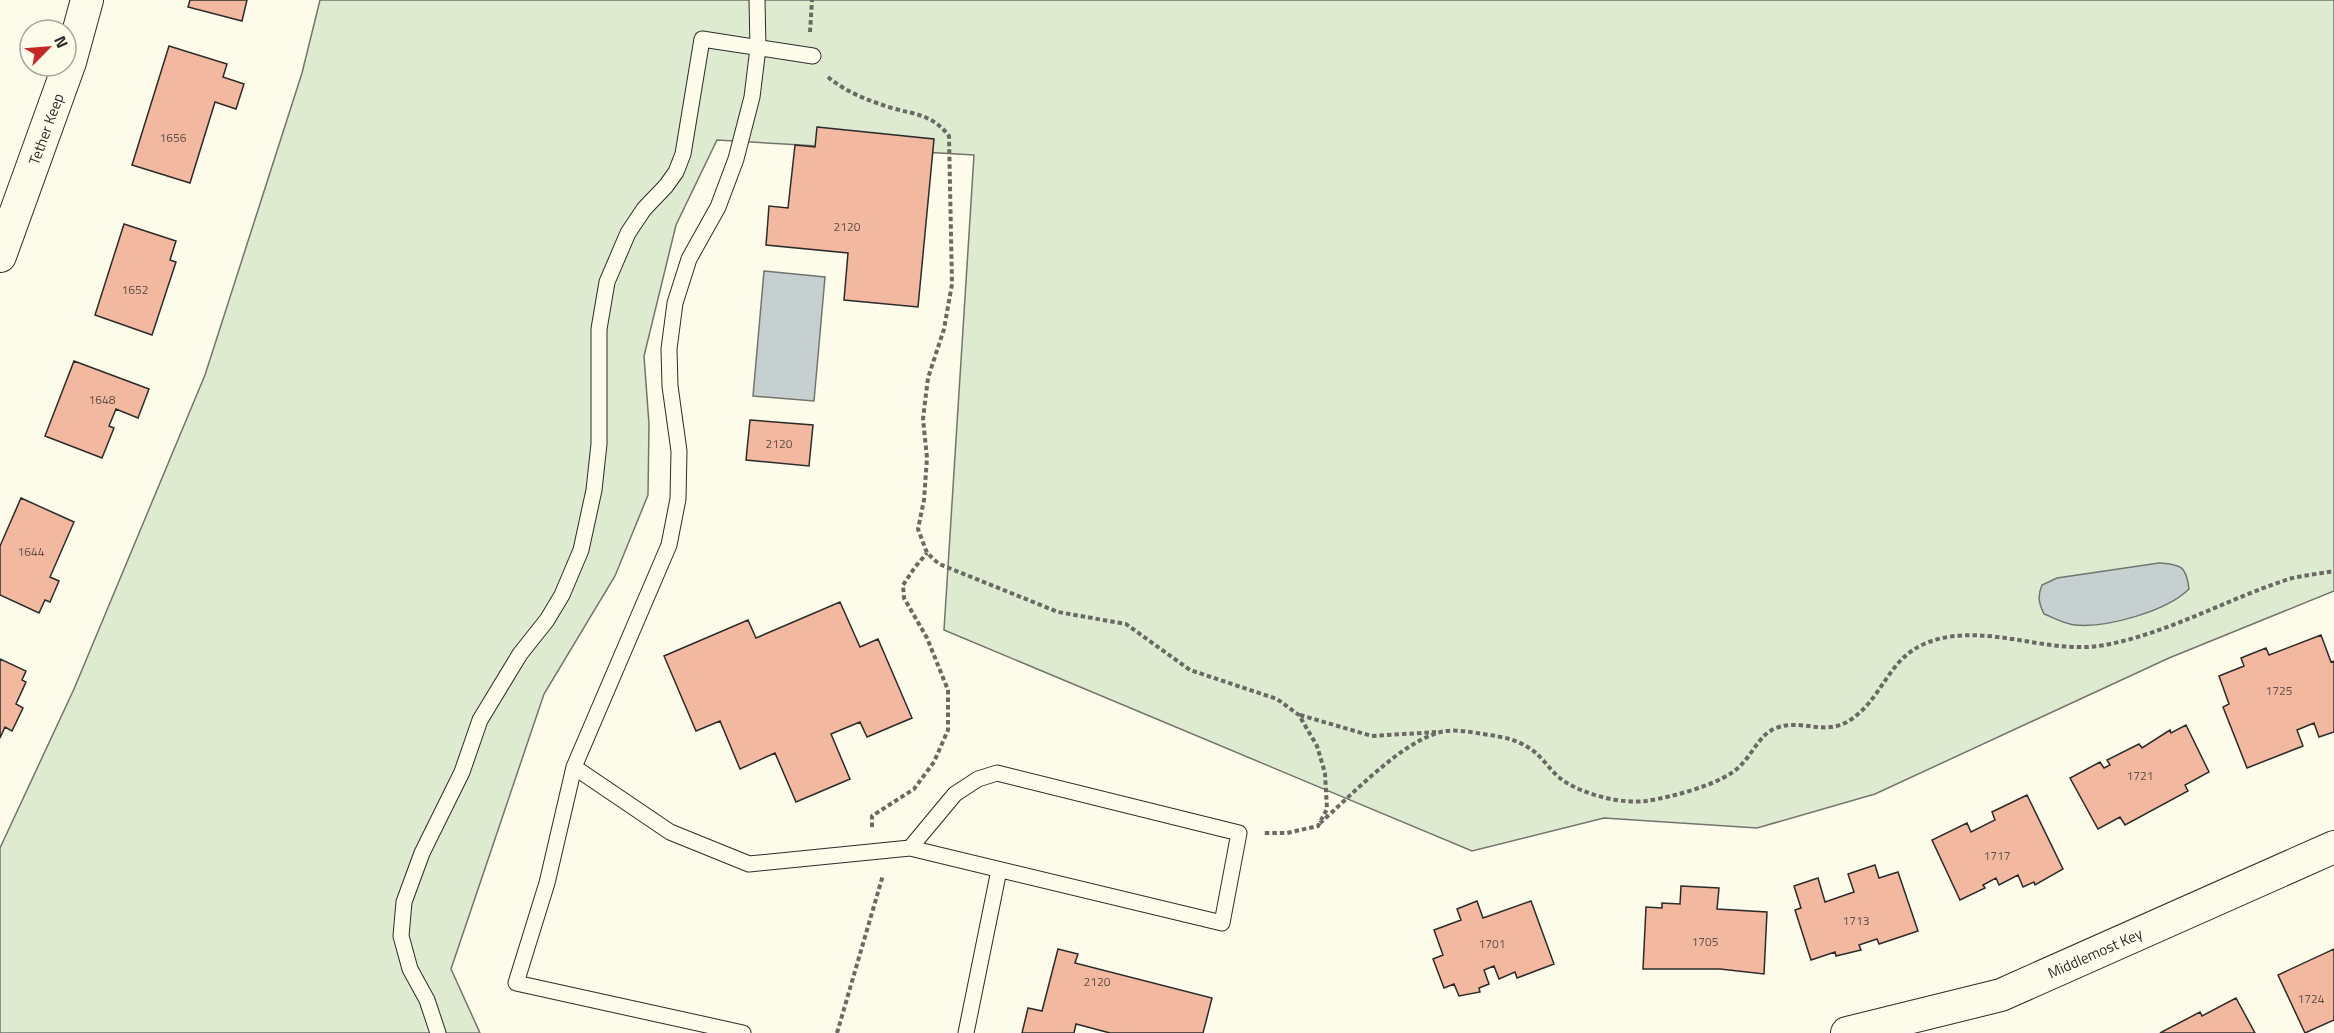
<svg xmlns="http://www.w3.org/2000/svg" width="2334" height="1033" font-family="'Titillium Web',sans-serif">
<rect width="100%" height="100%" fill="#fdfbea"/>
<!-- green -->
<path fill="#deebd1" stroke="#74746e" stroke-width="1.5" d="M320 0H2334V591L2169 658 1875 794 1757 828 1604 818 1472 851 944 630 974 155 717 140 676 225 644 356 649 424 648 495 615 576 544 694 451 969 480 1033H0V848L74 689 205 375 302 73Z"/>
<!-- water -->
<path fill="#c7d0d0" stroke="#74746e" stroke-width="1.5" d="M764 271 825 277 814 401 753 396Z
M2159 563C2181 565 2186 565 2189 589 2167 611 2107 628 2075 625 2065 624 2054 618 2044 614 2039 603 2037 597 2042 585L2057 578Z"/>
<!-- building -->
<path fill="#f2b8a0" stroke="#2b2b2b" stroke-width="1.5" d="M190 0H247L242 21 188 7Z
M169 46 227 64 223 77 244 84 236 109 215 102 190 183 132 165Z
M817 127 934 139 918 307 844 300 848 253 766 245 769 206 788 208 795 145 815 147Z
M124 224 176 241 170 260 176 262 152 335 95 315Z
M74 361 149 389 138 418 116 409 109 426 114 428 102 458 45 436Z
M750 420 813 425 809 466 746 460Z
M21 498 74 522 50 577 59 581 50 602 45 600 39 613 0 595V546Z
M840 602 860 647 878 639 912 718 867 737 860 722 831 734 850 779 796 802 775 753 740 769 720 721 696 731 664 656 748 620 756 638Z
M2321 635 2331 662 2334 661V732L2319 737 2314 723 2297 730 2303 746 2247 768 2223 707 2229 704 2219 676 2244 666 2241 658 2266 648 2269 655Z
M0 659 26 671 22 680 26 682 16 704 23 708 12 731 5 727 0 738Z
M2186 725 2209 772 2185 785 2188 791 2125 825 2120 817 2098 829 2070 778 2100 762 2104 768 2110 765 2107 760 2139 744 2142 748 2170 730 2171 733Z
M2027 795 2063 869 2035 885 2034 882 2023 887 2018 875 1999 885 1996 878 1983 885 1985 888 1960 900 1932 840 1967 823 1971 832 1995 820 1992 812Z
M1875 865 1879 878 1898 872 1918 931 1879 944 1877 939 1859 945 1861 950 1836 956 1835 952 1811 960 1795 910 1801 908 1794 886 1818 878 1825 902 1854 892 1848 874Z
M1681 886 1719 888 1717 909 1767 912 1764 974 1720 969H1643L1646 907 1662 908V903L1680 904Z
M1477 901 1483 918 1531 901 1554 964 1517 978 1515 972 1499 979 1494 966 1484 970 1489 984 1479 988 1480 992 1459 996 1454 984 1444 988 1433 959 1443 955 1434 930 1461 920 1457 909Z
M1058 949 1078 954 1075 963 1212 998 1203 1033H1110L1076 1024 1074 1033H1022L1028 1008 1042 1011Z
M2334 949V1020L2305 1033 2278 975Z
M2236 998 2255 1033H2160L2200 1012 2202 1016Z"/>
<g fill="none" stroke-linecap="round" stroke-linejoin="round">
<defs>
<path id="lane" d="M574 767 670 832 749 864 910 848 1222 923 1239 833 997 773 978 779 955 794 910 848
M438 1033 427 1000 410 969 401 936 404 902 422 853 462 772 480 720 520 654 547 620 562 595 581 550 594 490 599 444V329L607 282 628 233 644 209 666 186 676 172 683 154 702 39 813 56
M743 1033 516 983 547 883 574 767 669 545 678 499 679 451 670 386 669 349 675 303 689 259 718 207 736 159 752 97 758 48 757 0
M966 1033 999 870"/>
<path id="street" d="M0 256 70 62 87 0
M1847 1033 2001 995 2334 847"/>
</defs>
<!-- lane casing -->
<use href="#lane" stroke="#2b2b2b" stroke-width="17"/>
<!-- street casing -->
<use href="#street" stroke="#2b2b2b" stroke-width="34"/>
<!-- path -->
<path stroke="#6a6964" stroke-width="4" stroke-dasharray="4.5 3" stroke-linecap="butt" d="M810 32 812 0
M828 77C846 92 869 101 892 108 916 115 932 114 949 136L952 284 944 329 928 378 923 419 927 458 924 500 918 529 927 553 939 564 1058 612 1126 624 1190 670 1277 699 1299 715 1317 746 1325 773 1327 809 1318 826 1287 833H1264
M1300 715 1372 736 1436 732
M1320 823C1352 795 1397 746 1437 733 1452 728 1469 732 1483 734 1503 737 1519 739 1536 753 1545 761 1553 774 1564 781 1585 795 1621 804 1646 801 1672 797 1724 784 1741 765 1753 753 1760 734 1776 728 1805 717 1828 741 1858 714 1884 692 1890 659 1924 644 1982 619 2045 656 2105 645 2169 633 2227 599 2289 579 2303 575 2319 574 2334 571
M872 827V816L914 789 934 762 948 730V690L927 638 904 598 903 585 915 567 927 553
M837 1033 883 875"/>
<!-- lane -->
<use href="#lane" stroke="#fdfbea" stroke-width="15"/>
<!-- street -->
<use href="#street" stroke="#fdfbea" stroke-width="32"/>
</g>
<g text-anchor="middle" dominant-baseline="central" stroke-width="4.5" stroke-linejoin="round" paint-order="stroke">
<!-- number labels -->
<g font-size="12" fill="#5d4e48">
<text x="173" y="137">1656</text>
<text x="847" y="226">2120</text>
<text x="135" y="289">1652</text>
<text x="102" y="399">1648</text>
<text x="779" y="443">2120</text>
<text x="31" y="551">1644</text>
<text x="2279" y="690">1725</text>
<text x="2140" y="775">1721</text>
<text x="1997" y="855">1717</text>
<text x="1856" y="920">1713</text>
<text x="1705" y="941">1705</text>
<text x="1492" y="943">1701</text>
<text x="1097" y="981">2120</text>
<text x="2311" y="998">1724</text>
</g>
<!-- street labels -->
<g font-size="15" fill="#2b2b2b" stroke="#fdfbea">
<text transform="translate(46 129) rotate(-70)">Tether Keep</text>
<text transform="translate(2095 953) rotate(-24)">Middlemost Key</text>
</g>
</g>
<!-- north arrow -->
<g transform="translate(48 48) rotate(65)"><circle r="28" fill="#fdfbea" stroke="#a9a89e" stroke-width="1.5"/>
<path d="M0-4.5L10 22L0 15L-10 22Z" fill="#c62828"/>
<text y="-9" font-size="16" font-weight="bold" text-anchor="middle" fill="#2b2b2b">N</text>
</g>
</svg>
